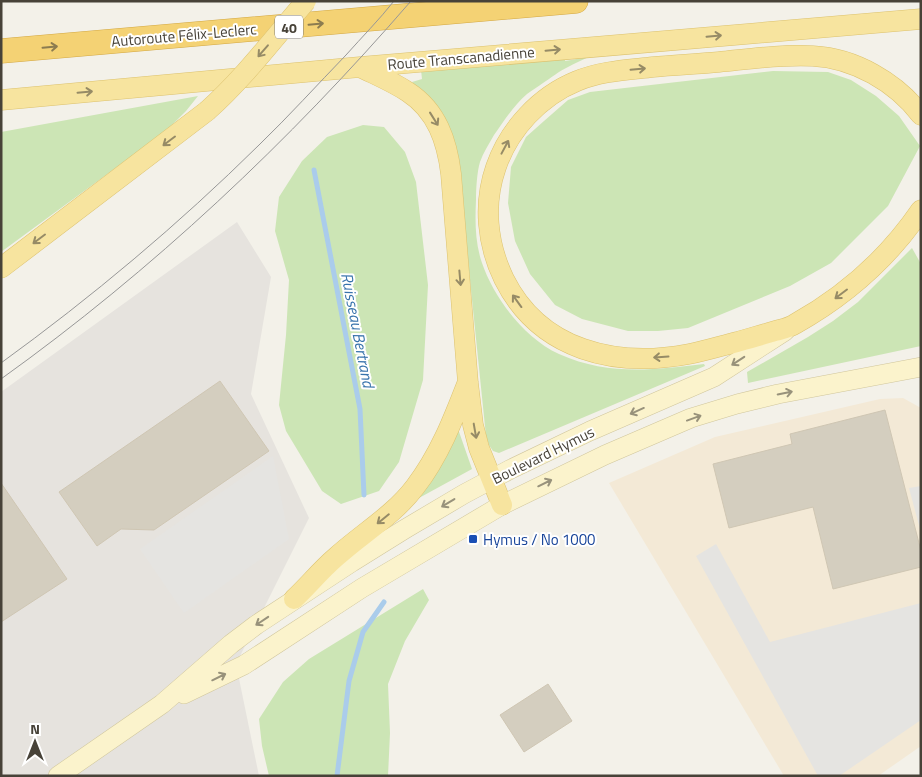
<svg xmlns="http://www.w3.org/2000/svg" width="922" height="777" font-family="'Titillium Web',sans-serif">
<rect width="100%" height="100%" fill="#f3f1e9"/>
<!-- commercial -->
<path fill="#f3e9d6" d="M903 398 921 408V746L878 776H784L609 483 715 437 880 399Z"/>
<!-- industrial -->
<path fill="#e6e3de" d="M237 222 271 277 251 394 309 518 236 664 259 776H1V392Z"/>
<!-- green -->
<path fill="#cce5b5" d="M589 57C582 60 575 63 568 67 559 71 551 78 543 83 538 87 532 90 527 94 514 105 504 121 494 135 489 144 483 153 480 162 477 172 476 189 476 200 475 221 475 243 482 263 494 298 524 338 559 354 608 376 653 370 704 364L705 366 499 453 493 451 489 445 486 436 458 163 434 103 412 82 422 79 421 70 565 58V61Z
M773 71 828 72 851 80 876 96 899 116 920 146 888 206 831 263 790 286 688 328 658 331H628L582 319 555 305 530 274 515 241 508 203 511 167 526 137 544 121 568 100 590 92Z
M198 96 186 111 166 131 1 252V132Z
M363 125 384 127 405 152 416 182 428 285 423 380 399 462 379 491 341 504 322 491 286 431 279 405 286 335 289 280 275 231 279 197 302 161 327 137Z
M912 248 921 264V346L748 383 747 372 808 337 833 321 858 302Z
M457 426 472 469 408 504Z
M423 589 429 600 405 641 388 684 390 733 388 776H269L262 746 259 719 283 682 309 659Z"/>
<!-- parking -->
<path fill="#e5e4e1" d="M273 456 289 539 184 613 140 549Z
M921 486V533L909 488Z
M716 544 770 642 921 603V720L839 776H818L696 556Z"/>
<g fill="none" stroke-linecap="round" stroke-linejoin="round">
<!-- stream -->
<path stroke="#aacceb" stroke-width="5" d="M314 170 360 409 364 495
M337 776 349 681 363 632 384 602"/>
</g>
<!-- building -->
<path fill="#d4cebf" stroke="#cfc6b3" d="M220 381 269 451 154 530 121 529 97 546 59 492Z
M885 410 921 551V567L833 589 813 507 729 528 713 464 792 444 790 434Z
M1 483 67 579 1 622Z
M548 684 572 721 524 752 500 715Z"/>
<g fill="none" stroke-linecap="round" stroke-linejoin="round">
<defs>
<path id="secondary" d="M184 694 244 665 362 588 502 505 605 455 691 418 737 404 778 394 921 367
M58 776 162 704 231 644 256 625 352 562 405 529 464 494 511 469 590 431 714 377 785 331"/>
<path id="primary" d="M360 67C376 75 393 82 408 92 437 111 447 141 451 174L468 383 473 425 479 448 502 505
M1 100 360 67 921 19
M921 115C896 82 854 58 813 56 782 54 749 59 719 62 697 64 675 65 653 67 627 70 601 71 577 81 540 96 509 129 496 167 483 204 487 244 504 279 540 351 616 368 689 354 705 351 721 346 737 342 750 338 762 335 775 331 782 329 789 328 795 324 845 296 889 257 921 210
M1 268 207 111
M294 599C308 586 320 571 335 558 361 534 393 516 415 487 439 456 453 420 467 384"/>
<path id="highway" d="M1 51 576 1"/>
</defs>
<!-- secondary casing -->
<use href="#secondary" stroke="#d0c69c" stroke-width="20"/>
<!-- primary casing -->
<use href="#primary" stroke="#dcc26f" stroke-width="21"/>
<!-- highway casing -->
<use href="#highway" stroke="#d3a844" stroke-width="25"/>
<!-- secondary -->
<use href="#secondary" stroke="#fbf3cc" stroke-width="19"/>
<!-- primary -->
<use href="#primary" stroke="#f7e49f" stroke-width="20"/>
<!-- highway -->
<use href="#highway" stroke="#f4d274" stroke-width="24"/>
<!-- tram -->
<path stroke="#979797" stroke-width="1" d="M1 363C92 297 179 224 259 145 289 116 317 85 346 55 362 37 379 20 394 1
M1 379C153 270 289 142 411 1"/>
<defs>
<path id="primary-bridge" d="M207 111C244 78 274 38 306 1"/>
</defs>
<!-- primary-bridge casing -->
<use href="#primary-bridge" stroke="#dcc26f" stroke-width="21" stroke-linecap="butt"/>
<!-- primary-bridge -->
<use href="#primary-bridge" stroke="#f7e49f" stroke-width="20"/>
</g>
<!-- one-way arrows -->
<defs><path id="oneway-shaft" d="M-6 0H5M1.5-3L5.5 0L1.5 3" fill="none" stroke-width="1.6" stroke-linecap="round" stroke-linejoin="round" transform="scale(1.25)"/></defs>
<g stroke="#8c7c50">
<use href="#oneway-shaft" transform="translate(316 24) rotate(-5)"/>
<use href="#oneway-shaft" transform="translate(50 47) rotate(-5)"/>
</g>
<g stroke="#968b66">
<use href="#oneway-shaft" transform="translate(714 36) rotate(-5)"/>
<use href="#oneway-shaft" transform="translate(553 50) rotate(-5)"/>
<use href="#oneway-shaft" transform="translate(263 51) rotate(131)"/>
<use href="#oneway-shaft" transform="translate(638 69) rotate(-5)"/>
<use href="#oneway-shaft" transform="translate(85 92) rotate(-5)"/>
<use href="#oneway-shaft" transform="translate(434 119) rotate(58)"/>
<use href="#oneway-shaft" transform="translate(169 141) rotate(143)"/>
<use href="#oneway-shaft" transform="translate(505 147) rotate(-62)"/>
<use href="#oneway-shaft" transform="translate(39 239) rotate(143)"/>
<use href="#oneway-shaft" transform="translate(460 278) rotate(85)"/>
<use href="#oneway-shaft" transform="translate(841 294) rotate(143)"/>
<use href="#oneway-shaft" transform="translate(517 301) rotate(-126)"/>
<use href="#oneway-shaft" transform="translate(661 357) rotate(176)"/>
<use href="#oneway-shaft" transform="translate(475 431) rotate(80)"/>
<use href="#oneway-shaft" transform="translate(383 519) rotate(141)"/>
</g>
<g stroke="#98927b">
<use href="#oneway-shaft" transform="translate(738 361) rotate(147)"/>
<use href="#oneway-shaft" transform="translate(785 393) rotate(-11)"/>
<use href="#oneway-shaft" transform="translate(637 411) rotate(156)"/>
<use href="#oneway-shaft" transform="translate(694 418) rotate(-20)"/>
<use href="#oneway-shaft" transform="translate(545 483) rotate(-26)"/>
<use href="#oneway-shaft" transform="translate(448 503) rotate(149)"/>
<use href="#oneway-shaft" transform="translate(262 621) rotate(146)"/>
<use href="#oneway-shaft" transform="translate(219 677) rotate(-26)"/>
</g>
<!-- markers -->
<rect fill="#1a4fb4" stroke="#fff" stroke-width="2" x="468" y="534" width="10" height="10" rx="2.5"/>
<g text-anchor="middle" dominant-baseline="central" stroke-width="4" stroke-linejoin="round" paint-order="stroke">
<!-- shield labels -->
<rect fill="#fff" stroke="#7e7b74" stroke-width="1" x="275" y="15.5" width="28" height="23" rx="4"/>
<g font-size="14" font-weight="bold" fill="#474238">
<text x="289" y="27">40</text>
</g>
<!-- street labels -->
<g font-size="15" fill="#474238" stroke="#fff">
<text transform="translate(184 35) rotate(-5)">Autoroute Félix-Leclerc</text>
<text transform="translate(461 58) rotate(-5)">Route Transcanadienne</text>
<text transform="translate(543 455) rotate(-26)">Boulevard Hymus</text>
</g>
<!-- transit labels -->
<g font-size="15" fill="#164399" stroke="#fff" text-anchor="start">
<text x="483" y="539">Hymus / No 1000</text>
</g>
<!-- water labels -->
<g font-size="16" font-style="italic" fill="#3873ac" stroke="#fff">
<text transform="translate(358 330) rotate(79)">Ruisseau Bertrand</text>
</g>
</g>
<!-- border -->
<rect width="922" height="777" fill="none" stroke="#474238" stroke-width="5"/>
<!-- north arrow -->
<g transform="translate(35 742)" stroke="#ffffff" stroke-width="4" paint-order="stroke">
<path d="M0-4L9 19L0 12L-9 19Z" fill="#474238"/>
<text y="-8" font-size="14" font-weight="bold" text-anchor="middle" fill="#474238">N</text>
</g>
</svg>
